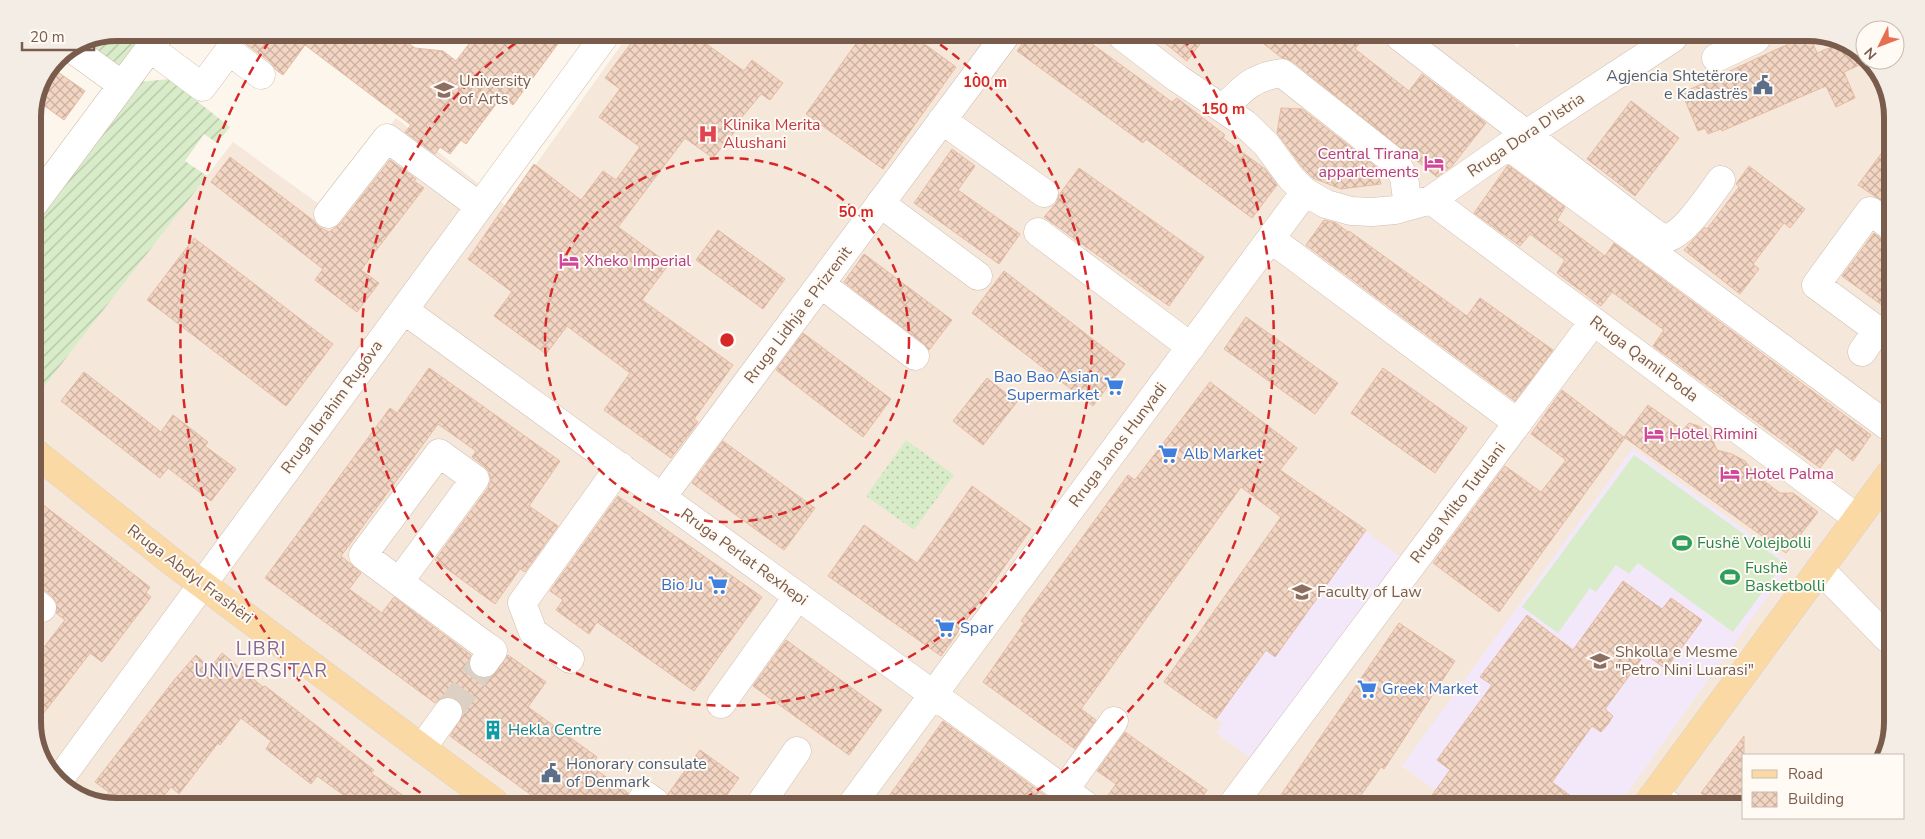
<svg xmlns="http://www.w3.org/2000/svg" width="1925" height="839" font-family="'Nunito Sans',sans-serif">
<defs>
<pattern id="grass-dots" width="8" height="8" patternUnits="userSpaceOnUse" patternTransform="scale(1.25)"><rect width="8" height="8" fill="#d8ecc9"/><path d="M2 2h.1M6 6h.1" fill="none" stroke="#b4c2a5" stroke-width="1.8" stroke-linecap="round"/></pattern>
<pattern id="garden-furrows" width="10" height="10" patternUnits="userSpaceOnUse" patternTransform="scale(1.25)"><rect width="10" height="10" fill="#d8ecc9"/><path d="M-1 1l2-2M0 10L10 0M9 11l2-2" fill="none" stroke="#b4c2a5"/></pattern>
<pattern id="building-cross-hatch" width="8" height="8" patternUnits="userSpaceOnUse" patternTransform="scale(1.25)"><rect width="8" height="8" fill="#f3d5c3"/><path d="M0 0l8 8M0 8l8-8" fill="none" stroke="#cab0a1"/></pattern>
</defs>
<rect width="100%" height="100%" fill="#fdf6ec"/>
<!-- residential -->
<path fill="#f5e8da" d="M629 34 1506 38 1517 47 1527 38 1840 39 1878 70 1892 112 1886 754 1744 755V806L85 800 50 773 33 728V401L233 142 323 207 396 118 506 206Z"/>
<!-- education -->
<path fill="#f3e8fa" d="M1633 448 1791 564 1618 806 1455 805 1402 766Z
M1303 486 1402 558 1254 761 1216 733 1223 724 1164 682Z"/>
<!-- grass -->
<path fill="url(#grass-dots)" d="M906 440 954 475 914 530 866 496Z"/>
<!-- garden -->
<path fill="url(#garden-furrows)" d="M117 33H148L119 71 80 42 85 39Z
M169 79 230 127 217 143 204 134 185 161 207 176 33 401V217L129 83Z"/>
<!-- pitch -->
<path fill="#d8ecc9" d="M1634 455 1784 563 1733 632 1638 563 1629 574 1616 565 1596 592 1590 588 1558 633 1522 607Z"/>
<!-- building -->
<path fill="url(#building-cross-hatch)" stroke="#e6bba3" d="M226 33 396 34 415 48 443 51 456 61 475 36 486 43 493 34H565L513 105 502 96 466 144 461 140 450 154 440 147 435 154 405 132 411 125 305 45 283 75 276 70 270 62 238 38Z
M638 34 694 35 744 71 752 60 783 83 770 100 761 94 733 128 736 130 713 158 685 138 618 227 669 264 642 300 733 365 694 419 698 422 671 458 604 410 630 373 567 326 546 354 494 316 512 292 468 259 534 164 581 200 603 171 616 180 640 147 599 117 620 89 605 78Z
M862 35H912L956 67 883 169 806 114Z
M1028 36H1081L1172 102 1177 98 1225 135 1223 138 1265 169 1277 185 1252 218 1146 139 1143 143 1017 51Z
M1156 36H1206L1187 61Z
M1255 37H1364L1355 49 1409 91 1422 74 1486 123 1452 166 1437 177 1292 61 1282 58Z
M1799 39H1811L1817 53 1844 42 1868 61 1844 72 1855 98 1836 107 1826 86 1722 131 1721 129 1708 134 1705 128 1698 131 1682 93Z
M52 68 85 91 64 120 38 101Z
M1631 101 1679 138 1635 196 1587 159Z
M1281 108 1302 109 1376 167 1381 184 1341 189 1313 178 1303 168 1277 133Z
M1892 139V159L1891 207 1858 185Z
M952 149 975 166 958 190 1020 234 999 264 914 203Z
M230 157 314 221 319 227 329 232 340 224 390 160 416 179 414 181 424 188 361 270 379 283 357 312 315 280 323 269 211 182Z
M1508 165 1565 207 1557 220 1605 256 1614 243 1871 435 1853 461 1836 447 1820 468 1653 346 1664 330 1612 292 1601 306 1557 273 1565 260 1530 234 1520 246 1474 213Z
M1749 166 1805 209 1790 228 1784 223 1753 264 1759 269 1740 294 1684 250 1705 227 1707 229 1739 187 1736 184Z
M1079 168 1204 257 1169 306 1044 217 1057 202 1059 195Z
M1324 220 1336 223 1348 232 1349 231 1467 316 1480 298 1553 350 1515 401 1306 245Z
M718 230 785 279 763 309 696 260Z
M1874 233 1882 239 1891 241 1890 311 1842 276Z
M194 238 333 344 286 406 147 300Z
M864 254 952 320 929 350 924 344 844 282Z
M1004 271 1125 364 1093 406 972 313Z
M1246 317 1338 383 1315 414 1224 349Z
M803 333 891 399 863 437 776 370Z
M429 368 560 461 529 506 558 526 525 572 520 569 495 604 435 560 488 488 491 480 489 472 485 467 472 457 476 451 438 424 341 556 361 573 349 589 382 613 394 597 471 655 468 662 470 669 475 676 483 679 491 677 496 672 508 655 546 682 528 707 597 757 591 766 628 793 625 802H541L450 736 463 714 462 706 458 700 449 696 441 698 435 703 265 578 390 408 397 413Z
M1383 368 1467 428 1435 473 1351 413Z
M84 372 161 432 173 415 208 442 205 446 236 469 211 501 168 468 160 478 61 401Z
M987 378 1017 402 983 445 953 421Z
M1210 382 1297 448 1280 470 1366 530 1275 657 1266 650 1216 719 1164 682 1281 517 1241 487 1081 709 1096 720 1075 749 983 682 1024 623 1021 621 1128 475 1135 480Z
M1562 390 1625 438 1499 612 1433 563 1505 466 1541 492 1566 460 1531 434Z
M1648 405 1683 430 1689 423 1699 426 1711 436 1717 450 1732 454 1745 461 1756 475 1780 493H1793L1818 512 1786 553 1624 437Z
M723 441 815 508 784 550 692 483Z
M972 486 1031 529 941 656 828 576 864 525 917 563Z
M618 496 762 597 694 691 597 622 589 634 556 610 563 600 550 591Z
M33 497 150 587 146 593 151 597 102 662 90 653 33 727V661L65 620 56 613 57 603 52 596 42 588 33 586Z
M1623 581 1662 609 1671 598 1702 620 1666 669 1645 654 1605 709 1613 716 1608 724 1601 732 1592 726 1552 782 1584 806 1425 805 1450 770 1437 760 1492 685 1480 677 1527 615 1573 650Z
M1399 623 1455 661 1384 769 1381 767 1354 805H1274Z
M786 640 882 710 849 755 753 686Z
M222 653 263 687 265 686 374 770 371 773 411 801H352L317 776 311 784 266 749 271 741 241 718 220 745 218 743 179 794 171 787 161 800H105L109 792 95 782 175 679 196 655 210 668Z
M943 721 1057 804 954 803 942 795 935 803H884Z
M1125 732 1207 790 1198 804H1102L1116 784 1097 771Z
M1744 736V806H1718L1701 793Z
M700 750 739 778 721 803 670 802 668 794Z"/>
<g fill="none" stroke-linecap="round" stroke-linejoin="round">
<!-- minor-tunnel -->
<path stroke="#dcd0c4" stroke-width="28" stroke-dasharray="28 14" stroke-linecap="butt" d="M448 712 484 663"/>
<defs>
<path id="minor" d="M1122 36 1177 78 1244 123 1266 144 1291 178 1305 192 1326 204 1351 211 1372 212 1395 210 1431 200 1508 146 1673 38
M1400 37 1653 232C1656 234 1660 237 1663 238 1681 241 1711 193 1721 180
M71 48 122 85
M150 48 202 87 229 51 261 75
M1716 58 1756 39
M1224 108C1243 88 1253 77 1282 73L1396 163 1404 177 1408 206
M942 120 1044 193
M1508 146 1889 427
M1431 200 1857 518
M880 203 978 276
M33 205 161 33
M328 214 387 138 479 206
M1038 232 1191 347
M1271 239 1518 423
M821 284 915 356
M404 310 1084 804
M1862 352 1877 330 1816 285 1870 211 1891 226
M662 497 1005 36
M1820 569 1887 638
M399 582 475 479 439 453 363 555 479 641 493 651 484 663
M33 601 42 608
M570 659 533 632 522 603 620 466
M721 704 798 596
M422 748 448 712
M59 780 606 34
M1065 789 1114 721
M1654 795 1670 806
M641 802 645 795 655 802
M761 803 797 751
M853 803 1305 192
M1233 804 1593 322"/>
<path id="major" d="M33 451 175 564 494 802
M1646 806 1889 475"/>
</defs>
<!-- minor casing -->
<use href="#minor" stroke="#d1beb0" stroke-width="29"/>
<!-- major casing -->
<use href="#major" stroke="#dad1cd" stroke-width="29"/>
<!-- minor -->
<use href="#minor" stroke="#fff" stroke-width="28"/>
<!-- major -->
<use href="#major" stroke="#fbd9a5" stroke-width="28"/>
</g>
<!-- distance rings -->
<g fill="none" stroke="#d62828" stroke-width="2.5" stroke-dasharray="9 6">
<circle cx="727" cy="340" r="182"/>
<path d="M928 36A365 365 0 1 1 526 36"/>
<path d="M433 801A547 547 0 0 1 274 34M1183 38A547 547 0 0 1 1021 801"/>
</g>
<!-- icons -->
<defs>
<symbol id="civic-bare" viewBox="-9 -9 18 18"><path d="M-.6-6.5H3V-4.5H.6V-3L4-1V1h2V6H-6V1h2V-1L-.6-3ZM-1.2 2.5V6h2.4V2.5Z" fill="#5c6f8a" stroke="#fffaf3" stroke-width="2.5" paint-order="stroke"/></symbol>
<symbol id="university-bare" viewBox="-9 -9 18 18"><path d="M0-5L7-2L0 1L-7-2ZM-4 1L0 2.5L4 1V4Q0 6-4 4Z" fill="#8d6e63" stroke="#fffaf3" stroke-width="2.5" paint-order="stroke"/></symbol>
<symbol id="hospital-bare" viewBox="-9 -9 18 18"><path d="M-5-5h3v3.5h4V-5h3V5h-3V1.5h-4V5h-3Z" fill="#e0444e" stroke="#fffaf3" stroke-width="2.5" paint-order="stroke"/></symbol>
<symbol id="hotel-bare" viewBox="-9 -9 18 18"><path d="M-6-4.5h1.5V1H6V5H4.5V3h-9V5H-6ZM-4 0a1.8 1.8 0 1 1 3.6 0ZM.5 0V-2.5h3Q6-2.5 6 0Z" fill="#d1479c" stroke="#fffaf3" stroke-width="2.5" paint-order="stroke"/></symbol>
<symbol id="supermarket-bare" viewBox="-9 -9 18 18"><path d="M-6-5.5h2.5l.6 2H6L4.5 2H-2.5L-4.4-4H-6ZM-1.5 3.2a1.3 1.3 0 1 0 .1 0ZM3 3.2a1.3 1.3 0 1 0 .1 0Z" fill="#3f7fe0" stroke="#fffaf3" stroke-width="2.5" paint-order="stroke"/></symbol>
<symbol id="stadium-bare" viewBox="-9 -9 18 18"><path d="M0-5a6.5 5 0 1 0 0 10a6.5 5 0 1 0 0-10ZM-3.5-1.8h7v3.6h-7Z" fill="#2e9e5b" stroke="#fffaf3" stroke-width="2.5" paint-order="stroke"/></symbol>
<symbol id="school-bare" viewBox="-9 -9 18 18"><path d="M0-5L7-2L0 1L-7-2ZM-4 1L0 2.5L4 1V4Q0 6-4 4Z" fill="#8d6e63" stroke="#fffaf3" stroke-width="2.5" paint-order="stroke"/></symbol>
<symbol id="building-bare" viewBox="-9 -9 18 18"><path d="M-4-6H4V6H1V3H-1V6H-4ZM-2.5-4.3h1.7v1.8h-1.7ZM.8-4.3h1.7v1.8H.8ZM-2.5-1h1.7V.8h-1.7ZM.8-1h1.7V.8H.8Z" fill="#0f9aa8" stroke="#fffaf3" stroke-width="2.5" paint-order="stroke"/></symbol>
</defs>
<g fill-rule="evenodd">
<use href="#civic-bare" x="1749" y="71" width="28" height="28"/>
<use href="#university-bare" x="430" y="76" width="28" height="28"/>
<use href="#hospital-bare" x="694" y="120" width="28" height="28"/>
<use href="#hotel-bare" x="1420" y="149" width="28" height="28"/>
<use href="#hotel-bare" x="555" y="247" width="28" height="28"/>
<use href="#supermarket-bare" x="1100" y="372" width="28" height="28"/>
<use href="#hotel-bare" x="1640" y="420" width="28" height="28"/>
<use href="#supermarket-bare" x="1154" y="440" width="28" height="28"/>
<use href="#hotel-bare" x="1716" y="460" width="28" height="28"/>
<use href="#stadium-bare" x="1668" y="529" width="28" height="28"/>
<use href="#stadium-bare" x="1716" y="563" width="28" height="28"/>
<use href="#supermarket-bare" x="704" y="571" width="28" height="28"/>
<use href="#university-bare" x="1288" y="578" width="28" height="28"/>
<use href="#supermarket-bare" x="931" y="614" width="28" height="28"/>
<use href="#school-bare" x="1586" y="647" width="28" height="28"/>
<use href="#supermarket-bare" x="1353" y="675" width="28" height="28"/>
<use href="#building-bare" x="479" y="716" width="28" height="28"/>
<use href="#civic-bare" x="537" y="759" width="28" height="28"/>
</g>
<g text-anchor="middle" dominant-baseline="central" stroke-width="4" stroke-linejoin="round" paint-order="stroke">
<!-- service labels -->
<g font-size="16" fill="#4e5e75" stroke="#fffaf3" text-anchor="end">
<text x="1748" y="76">Agjencia Shtetërore<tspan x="1748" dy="18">e Kadastrës</tspan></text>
<text x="566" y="764" text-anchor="start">Honorary consulate<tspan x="566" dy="18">of Denmark</tspan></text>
</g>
<!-- education labels -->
<g font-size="16" fill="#785e54" stroke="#fffaf3" text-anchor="start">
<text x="459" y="81">University<tspan x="459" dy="18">of Arts</tspan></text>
<text x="1317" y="592">Faculty of Law</text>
<text x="1615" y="652">Shkolla e Mesme<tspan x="1615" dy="18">"Petro Nini Luarasi"</tspan></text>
</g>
<!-- health labels -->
<g font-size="16" fill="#be3a42" stroke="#fffaf3" text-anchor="start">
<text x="723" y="125">Klinika Merita<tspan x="723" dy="18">Alushani</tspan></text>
</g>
<!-- street labels -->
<g font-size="16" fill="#7a5c4d" stroke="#fffaf3">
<text transform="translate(1526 135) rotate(-34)">Rruga Dora D'Istria</text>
<text transform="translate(798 315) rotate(-53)">Rruga Lidhja e Prizrenit</text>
<text transform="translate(1644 359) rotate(37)">Rruga Qamil Poda</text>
<text transform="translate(332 407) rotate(-54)">Rruga Ibrahim Rugova</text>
<text transform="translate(1118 445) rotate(-53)">Rruga Janos Hunyadi</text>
<text transform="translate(1458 503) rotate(-53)">Rruga Milto Tutulani</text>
<text transform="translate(744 557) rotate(36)">Rruga Perlat Rexhepi</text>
<text transform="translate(190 574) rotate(37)">Rruga Abdyl Frashëri</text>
</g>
<!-- hotel labels -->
<g font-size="16" fill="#b23c85" stroke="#fffaf3" text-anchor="start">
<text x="1419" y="154" text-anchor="end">Central Tirana<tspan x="1419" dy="18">appartements</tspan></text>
<text x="584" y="261">Xheko Imperial</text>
<text x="1669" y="434">Hotel Rimini</text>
<text x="1745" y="474">Hotel Palma</text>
</g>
<!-- shop labels -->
<g font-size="16" fill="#366cbe" stroke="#fffaf3" text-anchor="start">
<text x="1099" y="377" text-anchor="end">Bao Bao Asian<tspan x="1099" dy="18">Supermarket</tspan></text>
<text x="1183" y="454">Alb Market</text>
<text x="703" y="585" text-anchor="end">Bio Ju</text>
<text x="960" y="628">Spar</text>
<text x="1382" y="689">Greek Market</text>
</g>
<!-- leisure labels -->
<g font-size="16" fill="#27864d" stroke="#fffaf3" text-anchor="start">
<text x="1697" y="543">Fushë Volejbolli</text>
<text x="1745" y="568">Fushë<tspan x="1745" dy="18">Basketbolli</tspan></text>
</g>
<!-- culture labels -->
<g font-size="16" fill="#0d838f" stroke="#fffaf3" text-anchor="start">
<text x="508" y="730">Hekla Centre</text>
</g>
<!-- quarter labels -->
<g font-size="19" letter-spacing="1" fill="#846695" stroke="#fffaf3">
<text x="261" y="649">LIBRI<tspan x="261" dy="22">UNIVERSITAR</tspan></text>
</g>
</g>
<!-- crop -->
<path d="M0 0H1925V839H0ZM117 41H1808A76 76 0 0 1 1884 117V722A76 76 0 0 1 1808 798H117A76 76 0 0 1 41 722V117A76 76 0 0 1 117 41Z" fill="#f4ede6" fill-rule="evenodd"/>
<path fill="none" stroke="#7a5c4d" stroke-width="6" d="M117 41H1808A76 76 0 0 1 1884 117V722A76 76 0 0 1 1808 798H117A76 76 0 0 1 41 722V117A76 76 0 0 1 117 41Z"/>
<circle cx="727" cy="340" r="8" fill="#d62828" stroke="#fffaf3" stroke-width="2.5"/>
<g font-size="15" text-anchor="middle" font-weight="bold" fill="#d62828" stroke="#fffaf3" stroke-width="4" stroke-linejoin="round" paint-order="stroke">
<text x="985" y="87">100 m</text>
<text x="1223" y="114">150 m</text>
<text x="856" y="217">50 m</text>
</g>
<!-- legend -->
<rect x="1742" y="754" width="162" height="65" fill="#fffaf3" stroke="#cabbb1"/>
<rect x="1752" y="770" width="25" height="8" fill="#fbd9a5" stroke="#cabbb1"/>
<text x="1788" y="779" font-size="15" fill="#7a5c4d">Road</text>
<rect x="1752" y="792" width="25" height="15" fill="url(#building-cross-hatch)" stroke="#cabbb1"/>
<text x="1788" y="804" font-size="15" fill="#7a5c4d">Building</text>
<!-- north arrow -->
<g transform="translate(1880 45) rotate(228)"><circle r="24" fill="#fffaf3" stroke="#cabbb1"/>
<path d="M0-4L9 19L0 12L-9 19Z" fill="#e76f51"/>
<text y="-8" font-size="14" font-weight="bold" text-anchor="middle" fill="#7a5c4d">N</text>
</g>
<!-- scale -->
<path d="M22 42v8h72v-8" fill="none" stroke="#7a5c4d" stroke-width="2.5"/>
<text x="30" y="42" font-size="15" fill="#7a5c4d" stroke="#fffaf3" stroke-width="4" paint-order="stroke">20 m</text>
</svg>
